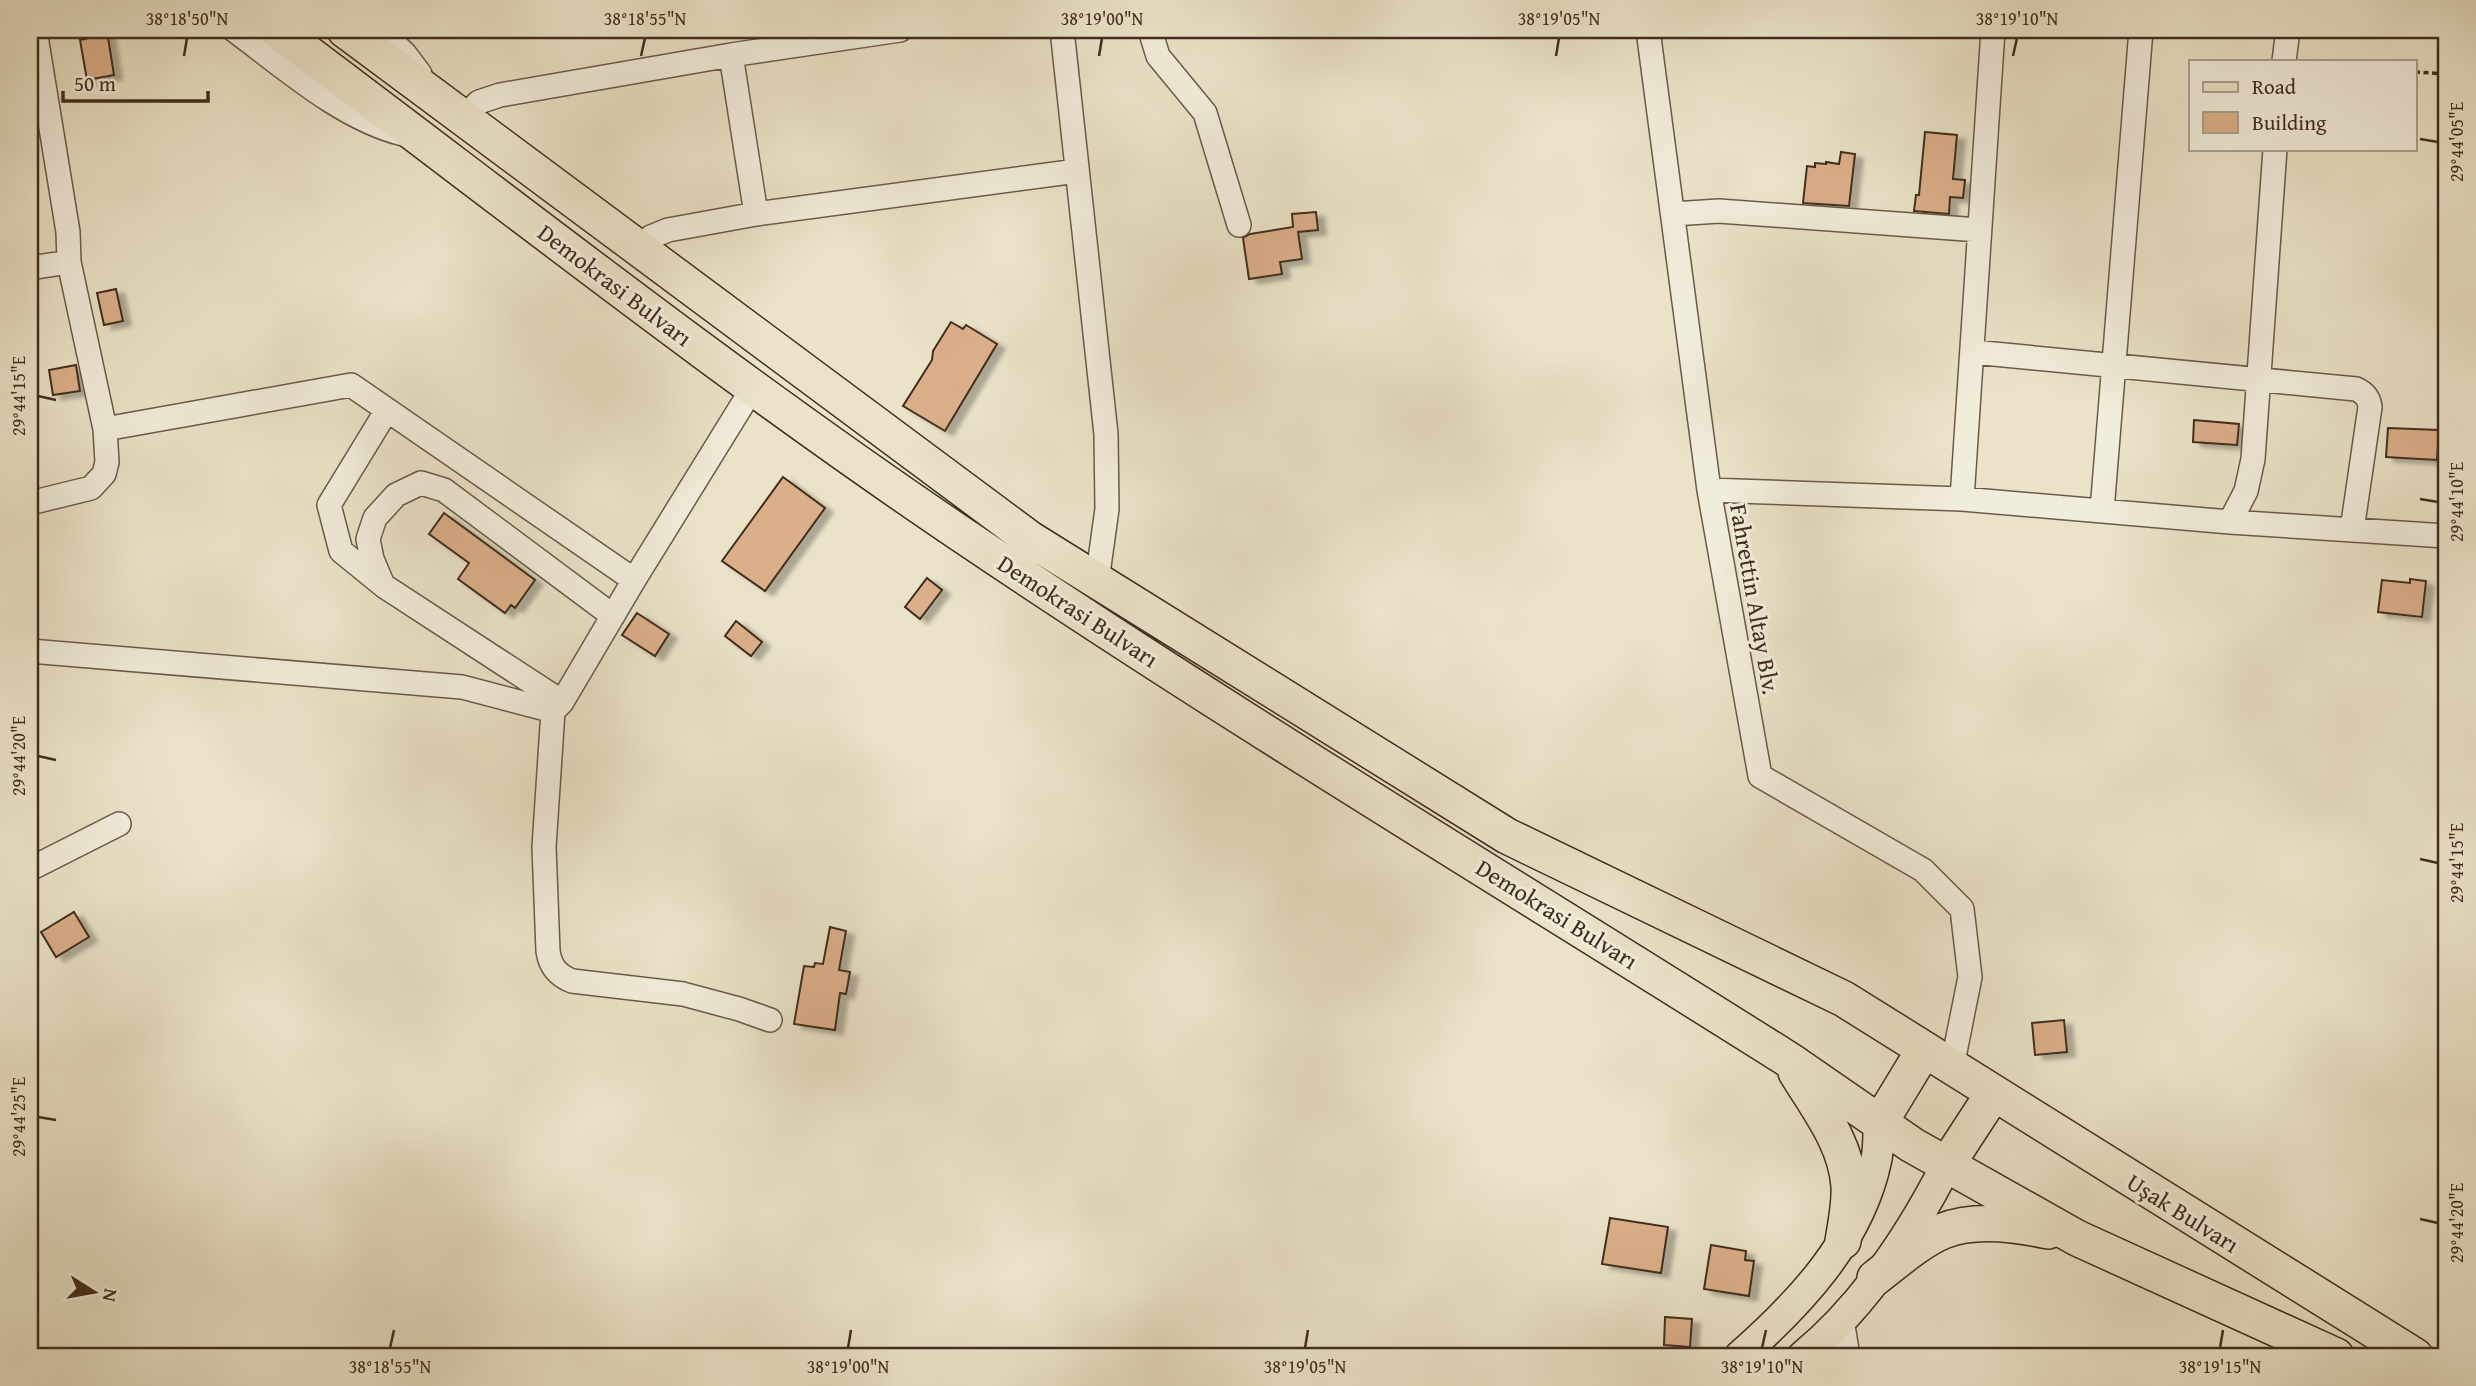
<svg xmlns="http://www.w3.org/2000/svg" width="2476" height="1386" font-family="'Gentium Book Plus',serif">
<defs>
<filter id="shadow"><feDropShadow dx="8" dy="4.5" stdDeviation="2" flood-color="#0004"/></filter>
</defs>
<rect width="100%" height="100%" fill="#eae3c8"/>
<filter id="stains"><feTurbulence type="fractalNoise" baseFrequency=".00286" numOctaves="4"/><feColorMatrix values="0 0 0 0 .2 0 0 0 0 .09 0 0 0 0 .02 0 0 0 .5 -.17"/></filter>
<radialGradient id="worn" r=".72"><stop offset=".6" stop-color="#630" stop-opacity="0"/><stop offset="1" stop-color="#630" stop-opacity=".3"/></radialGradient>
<!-- building -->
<path fill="#dbaf89" stroke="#412d1f" stroke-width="2" filter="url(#shadow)" d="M107 31 114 75 87 80 80 40 89 38 88 34Z
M1925 132 1957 135 1953 179 1965 180 1963 198 1950 197 1949 214 1914 211 1916 195H1919Z
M1841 152 1855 154 1849 206 1803 203 1807 166 1815 167V163L1826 164V162L1839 164Z
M1316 212 1318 230 1298 232 1302 259 1280 262 1282 274 1249 279 1243 238 1250 234 1293 227 1292 214Z
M116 289 123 321 104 325 97 293Z
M951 322 963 329 966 325 997 344 945 431 903 406 932 360 933 351Z
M76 365 80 391 53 395 49 370Z
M2194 420 2239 424 2237 445 2193 442Z
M2388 428 2439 430 2437 460 2386 457Z
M783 477 825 508 765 591 722 561Z
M444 513 535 580 515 608 511 605 505 613 458 579 469 563 429 534Z
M927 578 942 590 920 619 905 607Z
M2410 579 2426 581 2422 617 2378 612 2382 580 2410 583Z
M637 613 669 634 655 656 622 635Z
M736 621 762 642 751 656 725 636Z
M74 912 89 937 56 957 41 932Z
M830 927 846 931 839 970 850 972 846 994 840 993 835 1030 794 1024 804 966 814 967 815 963 823 964Z
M2064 1020 2067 1052 2035 1055 2032 1023Z
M1610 1218 1668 1227 1661 1273 1602 1264Z
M1711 1245 1746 1251 1745 1260 1754 1261 1749 1296 1704 1289Z
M1665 1317 1692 1319 1690 1347 1664 1345Z"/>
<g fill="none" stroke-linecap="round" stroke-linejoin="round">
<defs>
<path id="minor" d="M234 30C284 67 342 119 403 134
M380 30 405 54 420 74
M1062 30 1106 434 1107 509 1097 581
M1150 30 1158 56 1205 113 1239 225
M1648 30 1709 490 1760 776 1923 870 1962 909 1970 977 1952 1067
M731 55 756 214
M2284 61 2288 30
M462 118 479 102 500 95 731 55 900 30
M1673 214 1719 211 1979 230
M637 248 651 237 668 230 756 214 1077 171
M30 268 69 262
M1973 352 2356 389C2365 393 2369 398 2370 407L2352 530
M752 389 634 580 562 702 553 711 544 847 548 951C550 966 557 975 572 981L683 994 739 1009 770 1020
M387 410 329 505 341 551 384 586 562 702
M105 429 351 385 634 580
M1709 490 1962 499 2230 522 2446 536
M1962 499 1993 30
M30 503 91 488 104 474 107 462 105 429 69 262 68 232 35 30
M2102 511 2141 30
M2230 522 2246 491 2253 459 2275 149
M383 585 372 559 368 539 375 518 396 495 421 483 444 490 613 616
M30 651 462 687 553 711
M30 869 119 824
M1842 1320 1848 1356"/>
<path id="major" d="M1740 1356C1799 1304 1859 1241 1876 1161 1879 1149 1878 1136 1879 1124
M1803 1356C1864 1306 1910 1236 1946 1166"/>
<path id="highway" d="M277 30C503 199 724 374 958 532 1230 716 1512 885 1789 1060L1912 1145 2077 1238 2336 1356
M345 30 1030 539 1507 836 1844 999 2415 1356
M1796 1072C1818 1108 1846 1143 1849 1186 1850 1204 1846 1223 1843 1241
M1879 1124 1924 1050
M1946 1166 1993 1094
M1875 1278C1896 1262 1919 1241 1943 1231 1974 1218 2016 1224 2048 1231"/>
</defs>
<!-- minor casing -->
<use href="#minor" stroke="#6b5a49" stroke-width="26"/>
<!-- major casing -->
<use href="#major" stroke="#412d1f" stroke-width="33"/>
<!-- highway casing -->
<use href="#highway" stroke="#412d1f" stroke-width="38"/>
<!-- path -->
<path stroke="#412d1f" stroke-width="3.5" stroke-dasharray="5 3.5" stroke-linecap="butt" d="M2415 72 2446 74"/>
<!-- minor -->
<use href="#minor" stroke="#f1eddb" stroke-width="23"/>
<!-- major -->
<use href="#major" stroke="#eae3c8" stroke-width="30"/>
<!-- highway -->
<use href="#highway" stroke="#eae3c8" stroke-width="35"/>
</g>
<!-- ticks -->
<path fill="none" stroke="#412d1f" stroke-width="2.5" d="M184 56 187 38M641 56 645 38M1099 56 1102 38M1556 56 1559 38M2013 56 2017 38M2420 139 2438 142M38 396 56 400M2420 499 2438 502M38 756 56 760M2420 859 2438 863M38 1117 56 1120M2420 1219 2438 1223M390 1348 394 1330M848 1348 851 1330M1305 1348 1308 1330M1762 1348 1766 1330M2220 1348 2223 1330"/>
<g text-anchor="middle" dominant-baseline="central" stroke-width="6" stroke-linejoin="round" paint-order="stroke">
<!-- street labels -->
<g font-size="24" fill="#412d1f" stroke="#f1eddb">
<text transform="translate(615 285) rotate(37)">Demokrasi Bulvarı</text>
<text transform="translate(1755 599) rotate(80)">Fahrettin Altay Blv.</text>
<text transform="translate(1078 611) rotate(33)">Demokrasi Bulvarı</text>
<text transform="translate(1557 914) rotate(32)">Demokrasi Bulvarı</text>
<text transform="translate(2183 1213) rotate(32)">Uşak Bulvarı</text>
</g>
</g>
<!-- margin -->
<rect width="2476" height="1386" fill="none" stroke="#eae3c8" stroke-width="77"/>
<!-- legend -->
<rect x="2189" y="60" width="228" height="91" fill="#f1eddb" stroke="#aba090" stroke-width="2"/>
<rect x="2203" y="82" width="35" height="10" fill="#eae3c8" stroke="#aba090" stroke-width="2"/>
<text x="2252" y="94" font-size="21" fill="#412d1f">Road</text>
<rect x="2203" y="112" width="35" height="21" fill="#dbaf89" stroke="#aba090" stroke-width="2"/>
<text x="2252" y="130" font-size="21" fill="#412d1f">Building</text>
<!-- north arrow -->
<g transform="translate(94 1292) rotate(101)" stroke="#f1eddb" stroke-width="5" paint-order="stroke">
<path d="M0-5L12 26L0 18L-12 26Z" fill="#412d1f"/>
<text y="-10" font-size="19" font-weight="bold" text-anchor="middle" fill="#412d1f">N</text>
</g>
<!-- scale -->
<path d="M63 91v10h145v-10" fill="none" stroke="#412d1f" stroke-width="3.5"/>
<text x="74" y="91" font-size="21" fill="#412d1f" stroke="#f1eddb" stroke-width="5" paint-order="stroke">50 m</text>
<rect x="38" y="38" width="2400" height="1310" fill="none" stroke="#412d1f" stroke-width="2.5"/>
<g font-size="18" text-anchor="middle" fill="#412d1f">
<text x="187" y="25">38°18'50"N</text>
<text x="645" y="25">38°18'55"N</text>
<text x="1102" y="25">38°19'00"N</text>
<text x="1559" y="25">38°19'05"N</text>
<text x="2017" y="25">38°19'10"N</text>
<text transform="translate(2457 142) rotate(-90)" y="6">29°44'05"E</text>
<text transform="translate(19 396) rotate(-90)" y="6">29°44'15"E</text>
<text transform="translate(2457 502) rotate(-90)" y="6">29°44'10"E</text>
<text transform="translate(19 756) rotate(-90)" y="6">29°44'20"E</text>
<text transform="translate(2457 863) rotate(-90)" y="6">29°44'15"E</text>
<text transform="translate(19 1117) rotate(-90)" y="6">29°44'25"E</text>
<text transform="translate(2457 1223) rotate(-90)" y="6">29°44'20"E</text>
<text x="390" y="1373">38°18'55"N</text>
<text x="848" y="1373">38°19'00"N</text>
<text x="1305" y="1373">38°19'05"N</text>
<text x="1762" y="1373">38°19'10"N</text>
<text x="2220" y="1373">38°19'15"N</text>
</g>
<rect width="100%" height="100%" filter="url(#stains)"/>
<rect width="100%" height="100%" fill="url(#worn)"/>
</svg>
